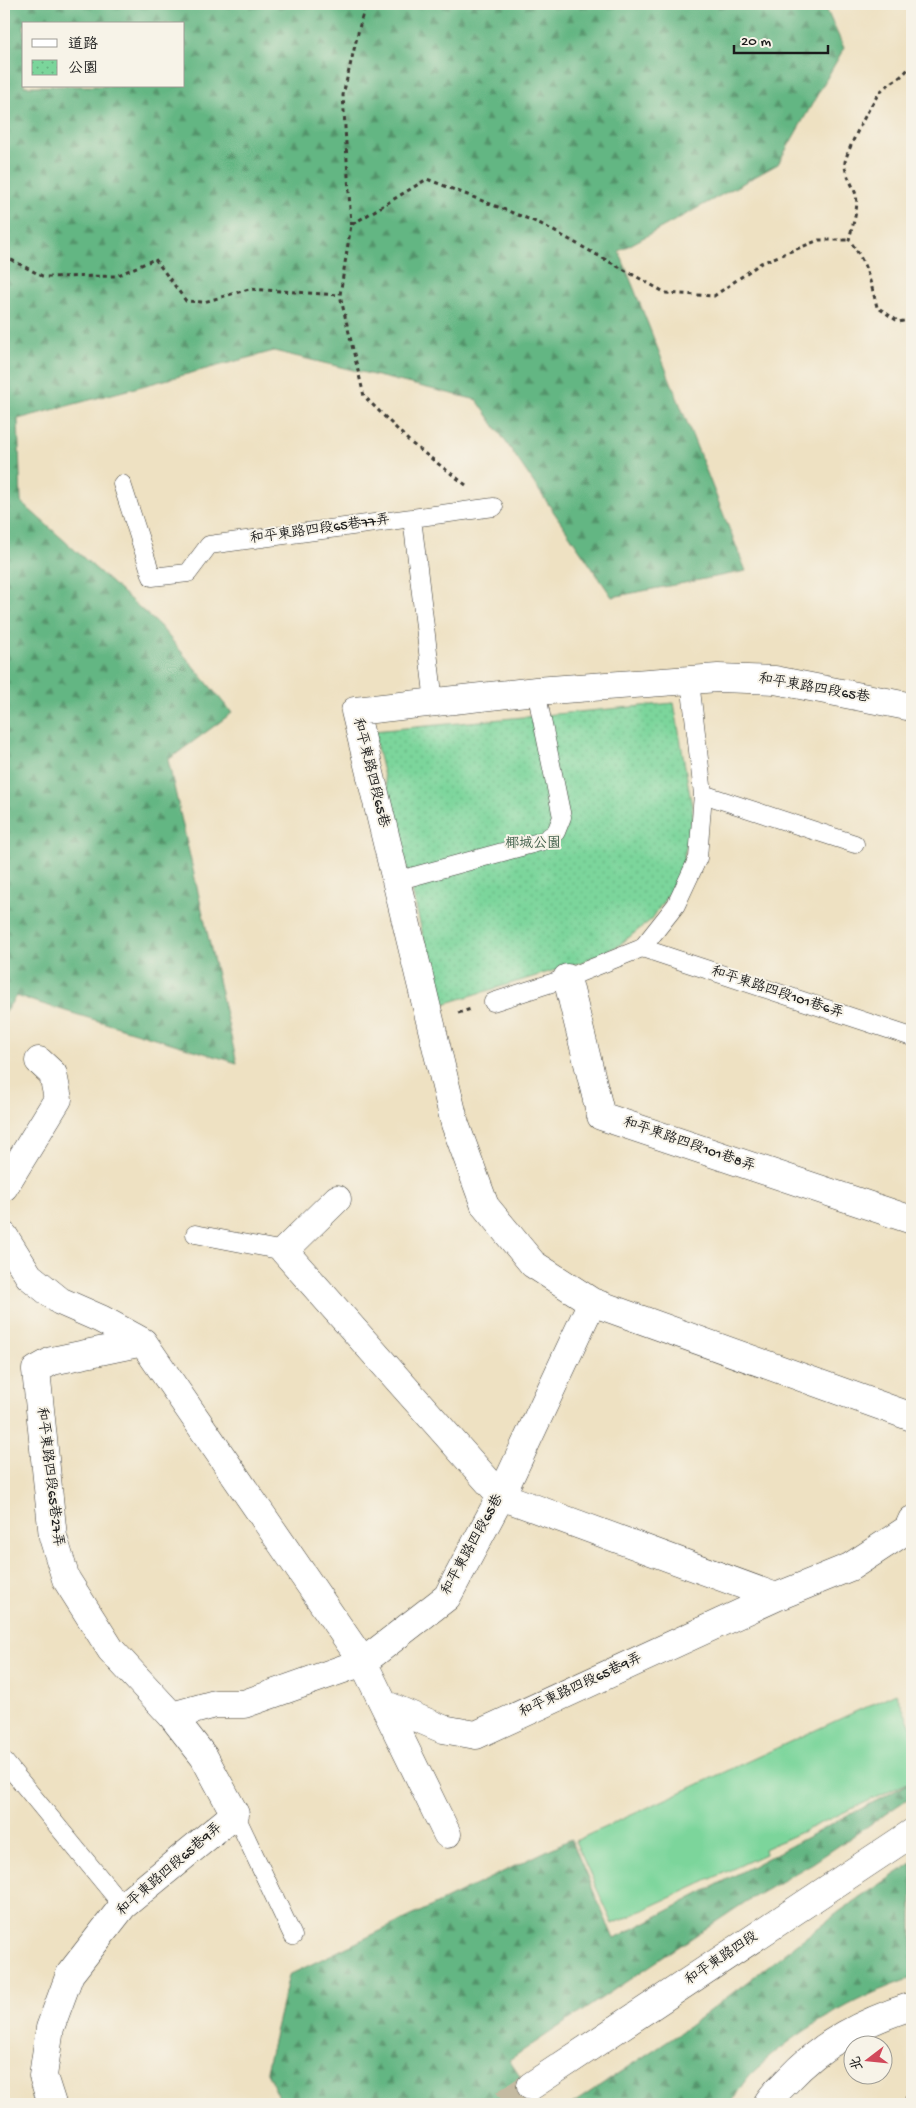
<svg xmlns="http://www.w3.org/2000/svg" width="916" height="2108" font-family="'Gochi Hand','LXGW WenKai TC',sans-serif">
<defs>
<pattern id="forest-firs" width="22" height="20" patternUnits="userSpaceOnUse" patternTransform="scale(1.25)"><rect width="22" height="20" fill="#64b683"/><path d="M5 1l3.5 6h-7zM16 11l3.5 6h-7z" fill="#52936a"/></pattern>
<pattern id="park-dots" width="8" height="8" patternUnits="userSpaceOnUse" patternTransform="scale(1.25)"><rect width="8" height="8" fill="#7bd59b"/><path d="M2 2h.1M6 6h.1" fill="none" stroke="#6ab685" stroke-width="1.8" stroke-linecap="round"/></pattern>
</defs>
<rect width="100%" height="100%" fill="#f7f3e8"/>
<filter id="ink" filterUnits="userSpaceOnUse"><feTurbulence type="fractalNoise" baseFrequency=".02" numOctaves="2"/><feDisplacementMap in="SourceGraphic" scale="10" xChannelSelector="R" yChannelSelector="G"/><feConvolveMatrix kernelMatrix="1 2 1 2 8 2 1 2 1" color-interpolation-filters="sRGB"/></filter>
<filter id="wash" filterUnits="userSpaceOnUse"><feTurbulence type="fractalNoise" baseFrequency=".0096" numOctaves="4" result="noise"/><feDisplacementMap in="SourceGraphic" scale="20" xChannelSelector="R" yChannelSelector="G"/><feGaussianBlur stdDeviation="1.12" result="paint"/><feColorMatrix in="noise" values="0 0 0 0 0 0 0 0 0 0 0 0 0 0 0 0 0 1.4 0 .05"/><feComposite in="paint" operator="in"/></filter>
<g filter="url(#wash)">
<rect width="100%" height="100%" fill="#eee1c2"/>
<!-- grass -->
<path fill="#7bd59b" stroke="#4c785c" d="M896 1693 912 1729V1781L764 1849 765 1854 613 1924 575 1841Z"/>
<!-- forest -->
<path fill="url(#forest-firs)" stroke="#406950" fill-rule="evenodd" d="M4 4H824L844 48 778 164 619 251 746 571 612 597 477 400 274 351 18 419 21 502 160 626 232 713 168 760 237 1063 16 996 4 1014ZM24 24H184V86H24Z
M912 1782V1796L813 1863 747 1901 509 2060 538 2104H282L266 2070 289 1975 571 1839 614 1939Z
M912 1863V1978C857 1996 794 2032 752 2073 743 2082 737 2093 731 2104H572L688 2027 840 1911Z"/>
<!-- park -->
<path fill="url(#park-dots)" stroke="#4c785c" d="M674 703 693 813 680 876 652 919 618 946 582 962 440 1005 373 731Z"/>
</g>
<g filter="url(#ink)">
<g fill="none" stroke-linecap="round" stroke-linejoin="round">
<!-- secondary-tunnel -->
<path stroke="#c4baa1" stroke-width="28" stroke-dasharray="28 14" stroke-linecap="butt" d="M504 2104 531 2086"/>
<defs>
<path id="lane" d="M122 484 152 577 188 573 209 545 412 518 434 702
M412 518 494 507
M703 794 855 844
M396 881 543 841 556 832 562 817 536 691
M642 948 912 1037
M493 1002 567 978 642 948 676 905 698 858 703 794 690 681
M195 1234 284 1251
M4 1761 123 1906
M235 1814 293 1936"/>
<path id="street" d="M912 707 775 680 718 678 536 691 355 711 455 1124 485 1206 533 1264 592 1302 912 1417
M567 978 601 1116 912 1220
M4 1187 58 1099 53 1074 39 1061
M337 1199 284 1251 501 1496 776 1597
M4 1236 29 1276 60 1301 101 1319 143 1342 363 1662 447 1834
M143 1342 52 1361 36 1370 53 1537 66 1579 111 1650 172 1716
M384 1704 443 1729 476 1735 776 1597 850 1567 908 1529 912 1520
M52 2104 43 2076 50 2028 70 1974 123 1906 235 1814 204 1757 172 1716 215 1704H244L363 1662 447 1597 501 1496 592 1302
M767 2104C772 2095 780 2088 787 2081 823 2042 863 2022 912 2006"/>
<path id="secondary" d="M531 2086 912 1833"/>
</defs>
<!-- lane casing -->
<use href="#lane" stroke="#3c3a35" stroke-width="19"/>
<!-- street casing -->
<use href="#street" stroke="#3c3a35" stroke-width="29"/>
<!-- secondary casing -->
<use href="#secondary" stroke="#3c3a35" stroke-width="29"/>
<!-- path -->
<path stroke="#3c3a35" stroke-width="3" stroke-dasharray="4 4" stroke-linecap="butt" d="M912 9V10
M912 63C903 78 897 78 884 88 873 97 848 148 845 162 844 174 853 184 856 195 859 209 852 226 849 240 865 259 871 283 877 307L899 322 912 319
M351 225 343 95 365 4
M4 256 44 277 116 276 155 259 186 301 204 302 249 289 340 295
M466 485 411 443 364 396 340 295 351 225 427 179 541 224 666 293 714 296 761 263 819 240H849
M458 1013 471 1009
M900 2104 912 2092"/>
<!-- lane -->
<use href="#lane" stroke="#fff" stroke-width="18"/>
<!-- street -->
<use href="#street" stroke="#fff" stroke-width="28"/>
<!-- secondary -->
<use href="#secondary" stroke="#fff" stroke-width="28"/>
</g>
</g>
<g text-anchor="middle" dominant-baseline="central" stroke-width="4" stroke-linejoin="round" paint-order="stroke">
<!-- street labels -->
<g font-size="14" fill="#1c1c1c" stroke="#f7f3e8">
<text transform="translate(320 530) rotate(-8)">和平東路四段65巷77弄</text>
<text transform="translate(814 689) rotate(10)">和平東路四段65巷</text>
<text transform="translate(370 773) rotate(76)">和平東路四段65巷</text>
<text transform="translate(777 993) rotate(18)">和平東路四段101巷6弄</text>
<text transform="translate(689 1145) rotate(19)">和平東路四段101巷8弄</text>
<text transform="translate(49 1477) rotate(83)">和平東路四段65巷27弄</text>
<text transform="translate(473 1545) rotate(-61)">和平東路四段65巷</text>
<text transform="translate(581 1686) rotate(-25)">和平東路四段65巷9弄</text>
<text transform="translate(170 1870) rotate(-41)">和平東路四段65巷9弄</text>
<text transform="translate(722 1959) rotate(-34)">和平東路四段</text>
</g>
<!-- park labels -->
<g font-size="14" fill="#3d5d48" stroke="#f7f3e8">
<text x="533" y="844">椰城公園</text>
</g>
</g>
<!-- margin -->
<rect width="916" height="2108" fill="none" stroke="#f7f3e8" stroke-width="20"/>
<!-- legend -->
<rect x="22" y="22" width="162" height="65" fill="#f7f3e8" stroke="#9f9d96"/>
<rect x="32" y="39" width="25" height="8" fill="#ffffff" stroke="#9f9d96"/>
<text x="68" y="48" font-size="15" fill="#1c1c1c">道路</text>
<rect x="32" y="60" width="25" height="15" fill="url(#park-dots)" stroke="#9f9d96"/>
<text x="68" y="72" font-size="15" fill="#1c1c1c">公園</text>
<!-- north arrow -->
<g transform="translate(868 2060) rotate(254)"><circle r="24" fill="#f7f3e8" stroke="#9f9d96"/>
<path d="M0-4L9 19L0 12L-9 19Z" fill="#d1495b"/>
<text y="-8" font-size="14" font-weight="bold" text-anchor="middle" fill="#1c1c1c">北</text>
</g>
<!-- scale -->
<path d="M734 45v8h94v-8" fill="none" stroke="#1c1c1c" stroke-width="2.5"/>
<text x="741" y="45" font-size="15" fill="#1c1c1c" stroke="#f7f3e8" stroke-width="4" paint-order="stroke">20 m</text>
</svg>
